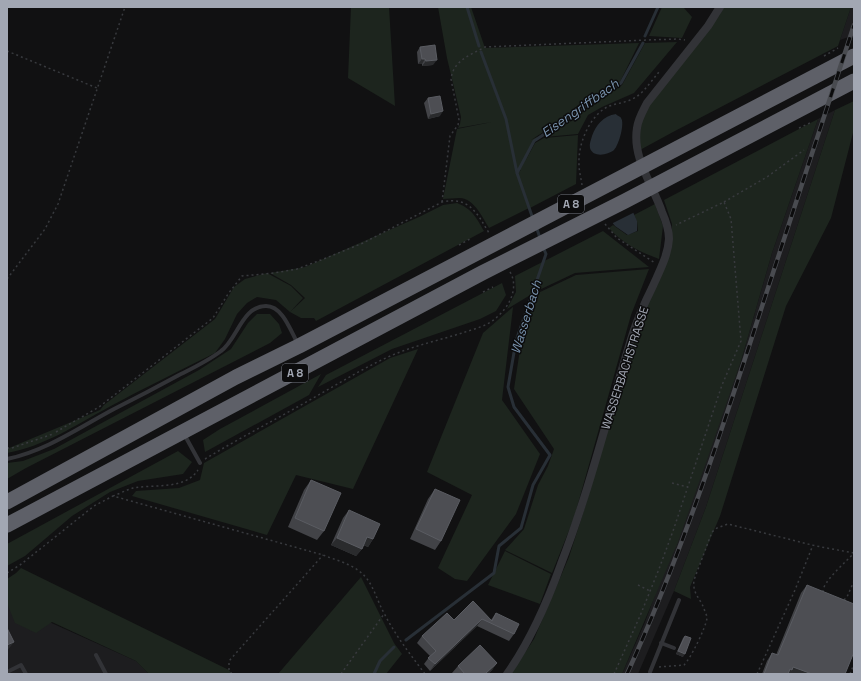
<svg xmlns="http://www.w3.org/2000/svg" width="861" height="681" font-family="'Space Grotesk',sans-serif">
<rect width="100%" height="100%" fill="#111112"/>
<!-- built -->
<path fill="#1d1d1f" d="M851 7H854V35L840 40Z
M835 110 706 507 674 591 641 667 638 674H622L645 622 741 361 772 253 818 119Z
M7 603 136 661 149 674H7Z"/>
<!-- green -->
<path fill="#1d251e" d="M351 7H389L395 106 348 78Z
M438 7H471L485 48 639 43 620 82 531 140 537 137 526 160 535 143 544 138 578 135 576 184 530 208 517 173 521 170 516 171 529 208 489 228C483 218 473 197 459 198 454 198 448 199 443 199L457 129 492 122 458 128 460 124 461 117 447 58Z
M662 7H685L684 8 692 17 682 38 649 36Z
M724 7H851L838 46 673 132 640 150 638 144 642 117 650 104 719 16Z
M677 42 634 93 602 107 588 115 578 134 545 137 622 85 645 43Z
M854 101V129L831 218 786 306 720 516 690 587 691 599 674 591 706 507 835 110Z
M818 119 772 253 741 361 708 457 678 542 622 674H511L534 639 569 557 585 507 632 347 672 239V224L664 200Z
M457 203C472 209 476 217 484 231L316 321 314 318H301L290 312 305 298 291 285 270 273 305 267 419 217 443 205Z
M655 204 663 226 659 259C640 252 622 243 609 228L613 225 627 235 638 231 637 222 634 215Z
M603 231 649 267 575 273 537 291 507 309 516 292 515 276Z
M649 269 631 315 574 518 552 573 505 550 524 529 538 485 548 466 554 449 514 389 522 336 538 293 576 275Z
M267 273 291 286 303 298 290 312 276 300 257 297 247 303 237 314 225 339 215 353C179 371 144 388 109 407 76 425 45 446 7 453V447L9 448 100 410 104 405 215 319 234 287 245 279Z
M502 283 506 295 496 311 480 319 392 349 318 387 326 375Z
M513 307 502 400 540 454 516 514 467 581 455 579 438 568 472 495 427 472 483 333Z
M257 314H270L279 324 282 333 270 343 26 468 7 479V463L23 461 54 449 199 370 231 349 248 323Z
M418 349 353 489 296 475 267 535 132 496 136 491 179 488 200 480 204 463 390 358Z
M321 374 309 395 205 452 203 440 220 429Z
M178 451 192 462 183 474 138 481 110 492 72 516 25 556 7 566V544Z
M505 551 551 574 540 604 488 585Z
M21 568 229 670 232 674H149L136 661 52 622 36 633 15 623 7 603V579L16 573Z
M361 577 394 643 402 654 386 674H278Z"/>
<!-- water -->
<path fill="#282f36" d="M616 114C616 115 621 117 621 118 625 123 619 145 614 150 608 155 593 158 590 148 589 144 591 140 592 136 596 125 603 116 616 114Z
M633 212 637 221V231L628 235 615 226 607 216Z"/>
<!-- pier -->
<path fill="#111112" d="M615 194 627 201 635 212 611 224 605 218 601 208 603 200Z"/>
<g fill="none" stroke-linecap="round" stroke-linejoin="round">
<!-- stream -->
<path stroke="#282f36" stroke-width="3" d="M467 7 479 46
M645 36 658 7
M481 52 506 119 517 173 533 219
M517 173 534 141 621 83 643 43
M536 226 540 238
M406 640 494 573 499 546 521 528 533 485 550 455 514 407 508 387 516 341 546 254 543 247
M374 674 380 661 394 647"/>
<!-- path -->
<path stroke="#383a3e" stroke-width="1.5" stroke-dasharray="2 3" stroke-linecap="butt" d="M7 51 97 88
M824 56 838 48
M799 128 812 122
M582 185C581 178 579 171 579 164 578 144 589 117 607 107 616 103 627 103 636 97 645 91 652 80 659 72
M442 202 450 136 458 125 459 120 451 79C453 61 470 55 485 47L647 40 678 39 685 40
M724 202 767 177 804 150
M605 224 617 238 655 263
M459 245 470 239
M7 279 45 229 58 204 125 7
M483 292 493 287
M56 432 99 407 213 318 228 294 242 276 274 273 297 269 321 260 363 243 442 202C469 196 477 213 489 233
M7 448H12L53 434
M205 459C241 437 277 419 313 398 340 383 366 366 395 354 417 345 440 340 462 333 474 329 488 326 497 317 510 306 519 287 510 272
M672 483 688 487
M113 496C119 494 126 490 133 488 155 484 185 490 198 470
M7 573 20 565 94 506 113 496 323 555C335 560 349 563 359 571 373 581 376 599 384 613 395 635 410 654 425 674
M638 585 650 591
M823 592C822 582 847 561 854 553
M844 600 847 597 854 581
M659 667 684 665C691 658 706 627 707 618 707 616 706 614 705 612 702 599 692 595 694 580L712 532 717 528 728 524 816 546 854 553
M232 674 229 670V661L323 555
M341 674 384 614
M614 674 640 616 659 569 673 531 722 385 741 341 731 219 724 202 676 225
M757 674 795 590 813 545
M850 674 854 664"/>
<!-- lane -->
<path stroke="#323337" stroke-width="4" d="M184 434 200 463
M7 459C46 451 80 427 114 409 136 398 157 387 179 375 193 368 208 361 221 351 237 340 242 306 266 306 283 306 291 332 298 344
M661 643 674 648
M96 655 106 674
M7 672 21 665 26 674
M650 672 679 600"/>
<!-- street -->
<path stroke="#323337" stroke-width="8" d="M507 674C531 640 547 603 561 564 590 489 609 410 633 333 638 318 645 302 652 288 659 272 668 256 669 239 669 229 666 221 662 212 653 185 632 158 637 128 638 119 643 111 647 103L708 26 720 7"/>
<!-- highway -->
<path stroke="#5e6068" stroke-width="15" d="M7 502 236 377 299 346 854 56
M7 525 482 273 625 201 854 81"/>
<defs>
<path id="rail" d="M627 674C678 562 716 448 754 331 787 229 821 127 854 25"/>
</defs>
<!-- rail casing -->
<use href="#rail" stroke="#494b50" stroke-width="4.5"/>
<!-- rail -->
<use href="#rail" stroke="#0c0c0d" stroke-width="3" stroke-dasharray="9" stroke-linecap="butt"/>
</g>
<!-- wall -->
<path fill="#424347" d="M420 47 433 65 422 66V64H418L417 52Z
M428 98 440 116 428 119 424 103Z
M311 480 324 531 317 540 288 527 304 490Z
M435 489 441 541 435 550 410 539 428 499Z
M349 510 373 539 368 547 363 545 362 549 356 556 331 545 343 518Z
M807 585 845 674H762L767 661 772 653 776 655 801 593Z
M473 601 491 620 496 613 514 634 509 641 477 626 430 671 424 664 430 656 417 643 422 636 454 620Z
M685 636 683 657 676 654 683 638Z
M497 663 492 670 488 674H453L452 673 458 666Z"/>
<!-- shaded-wall -->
<path fill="#2a2b2d" d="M422 59H425L422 64H418Z
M437 60 433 65 422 66 426 61Z
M443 111 440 116 428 119 431 114Z
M367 537 373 539 368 547 362 544Z
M337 538 362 549 356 556 331 545Z
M482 619 477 626 430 671 435 664Z
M14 642 7 651V645Z
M678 651 685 654 683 657 676 654Z
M497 663 492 670 488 674H485Z
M793 667 812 674H787L790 669Z"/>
<!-- building -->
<path fill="#4d4e53" stroke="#5a5c62" d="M435 45 437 60 426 61 425 59H422L420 47Z
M440 96 443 111 431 114 428 98Z
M311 480 341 493 324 531 295 518Z
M435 489 460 500 441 541 416 529Z
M349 510 380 524 373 539 367 537 362 549 337 538Z
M807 585 854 604V652L845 674H812L793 667 792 670 790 669 788 674H764L772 653 778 655Z
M473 601 492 621 496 613 519 624 514 634 482 619 435 664 428 658 436 651 422 636 447 613 454 620Z
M7 628 14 642 7 645Z
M685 636 691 638 685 654 678 651Z
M480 645 497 663 485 674H465L458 666Z"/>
<g text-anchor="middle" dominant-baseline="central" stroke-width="3" stroke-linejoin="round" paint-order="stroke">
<!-- shield labels -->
<g fill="#0c0c0d" stroke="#757881" stroke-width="1">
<rect x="558" y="195" width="26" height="18" rx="3"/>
<rect x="282" y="364" width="26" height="18" rx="3"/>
</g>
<g font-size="11" font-weight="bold" fill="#a2a7b3">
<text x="571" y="204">A 8</text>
<text x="295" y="373">A 8</text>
</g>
<!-- street labels -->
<g font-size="12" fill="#a2a7b3" stroke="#0c0c0d">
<text transform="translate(625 368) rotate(-72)">WASSERBACHSTRASSE</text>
</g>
<!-- water labels -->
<g font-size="13" font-style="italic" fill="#7993ae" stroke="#0c0c0d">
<text transform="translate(580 108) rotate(-35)">Eisengriffbach</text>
<text transform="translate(526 317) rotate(-73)">Wasserbach</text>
</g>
</g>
<!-- border -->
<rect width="861" height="681" fill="none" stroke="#a2a7b3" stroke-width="16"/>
</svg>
